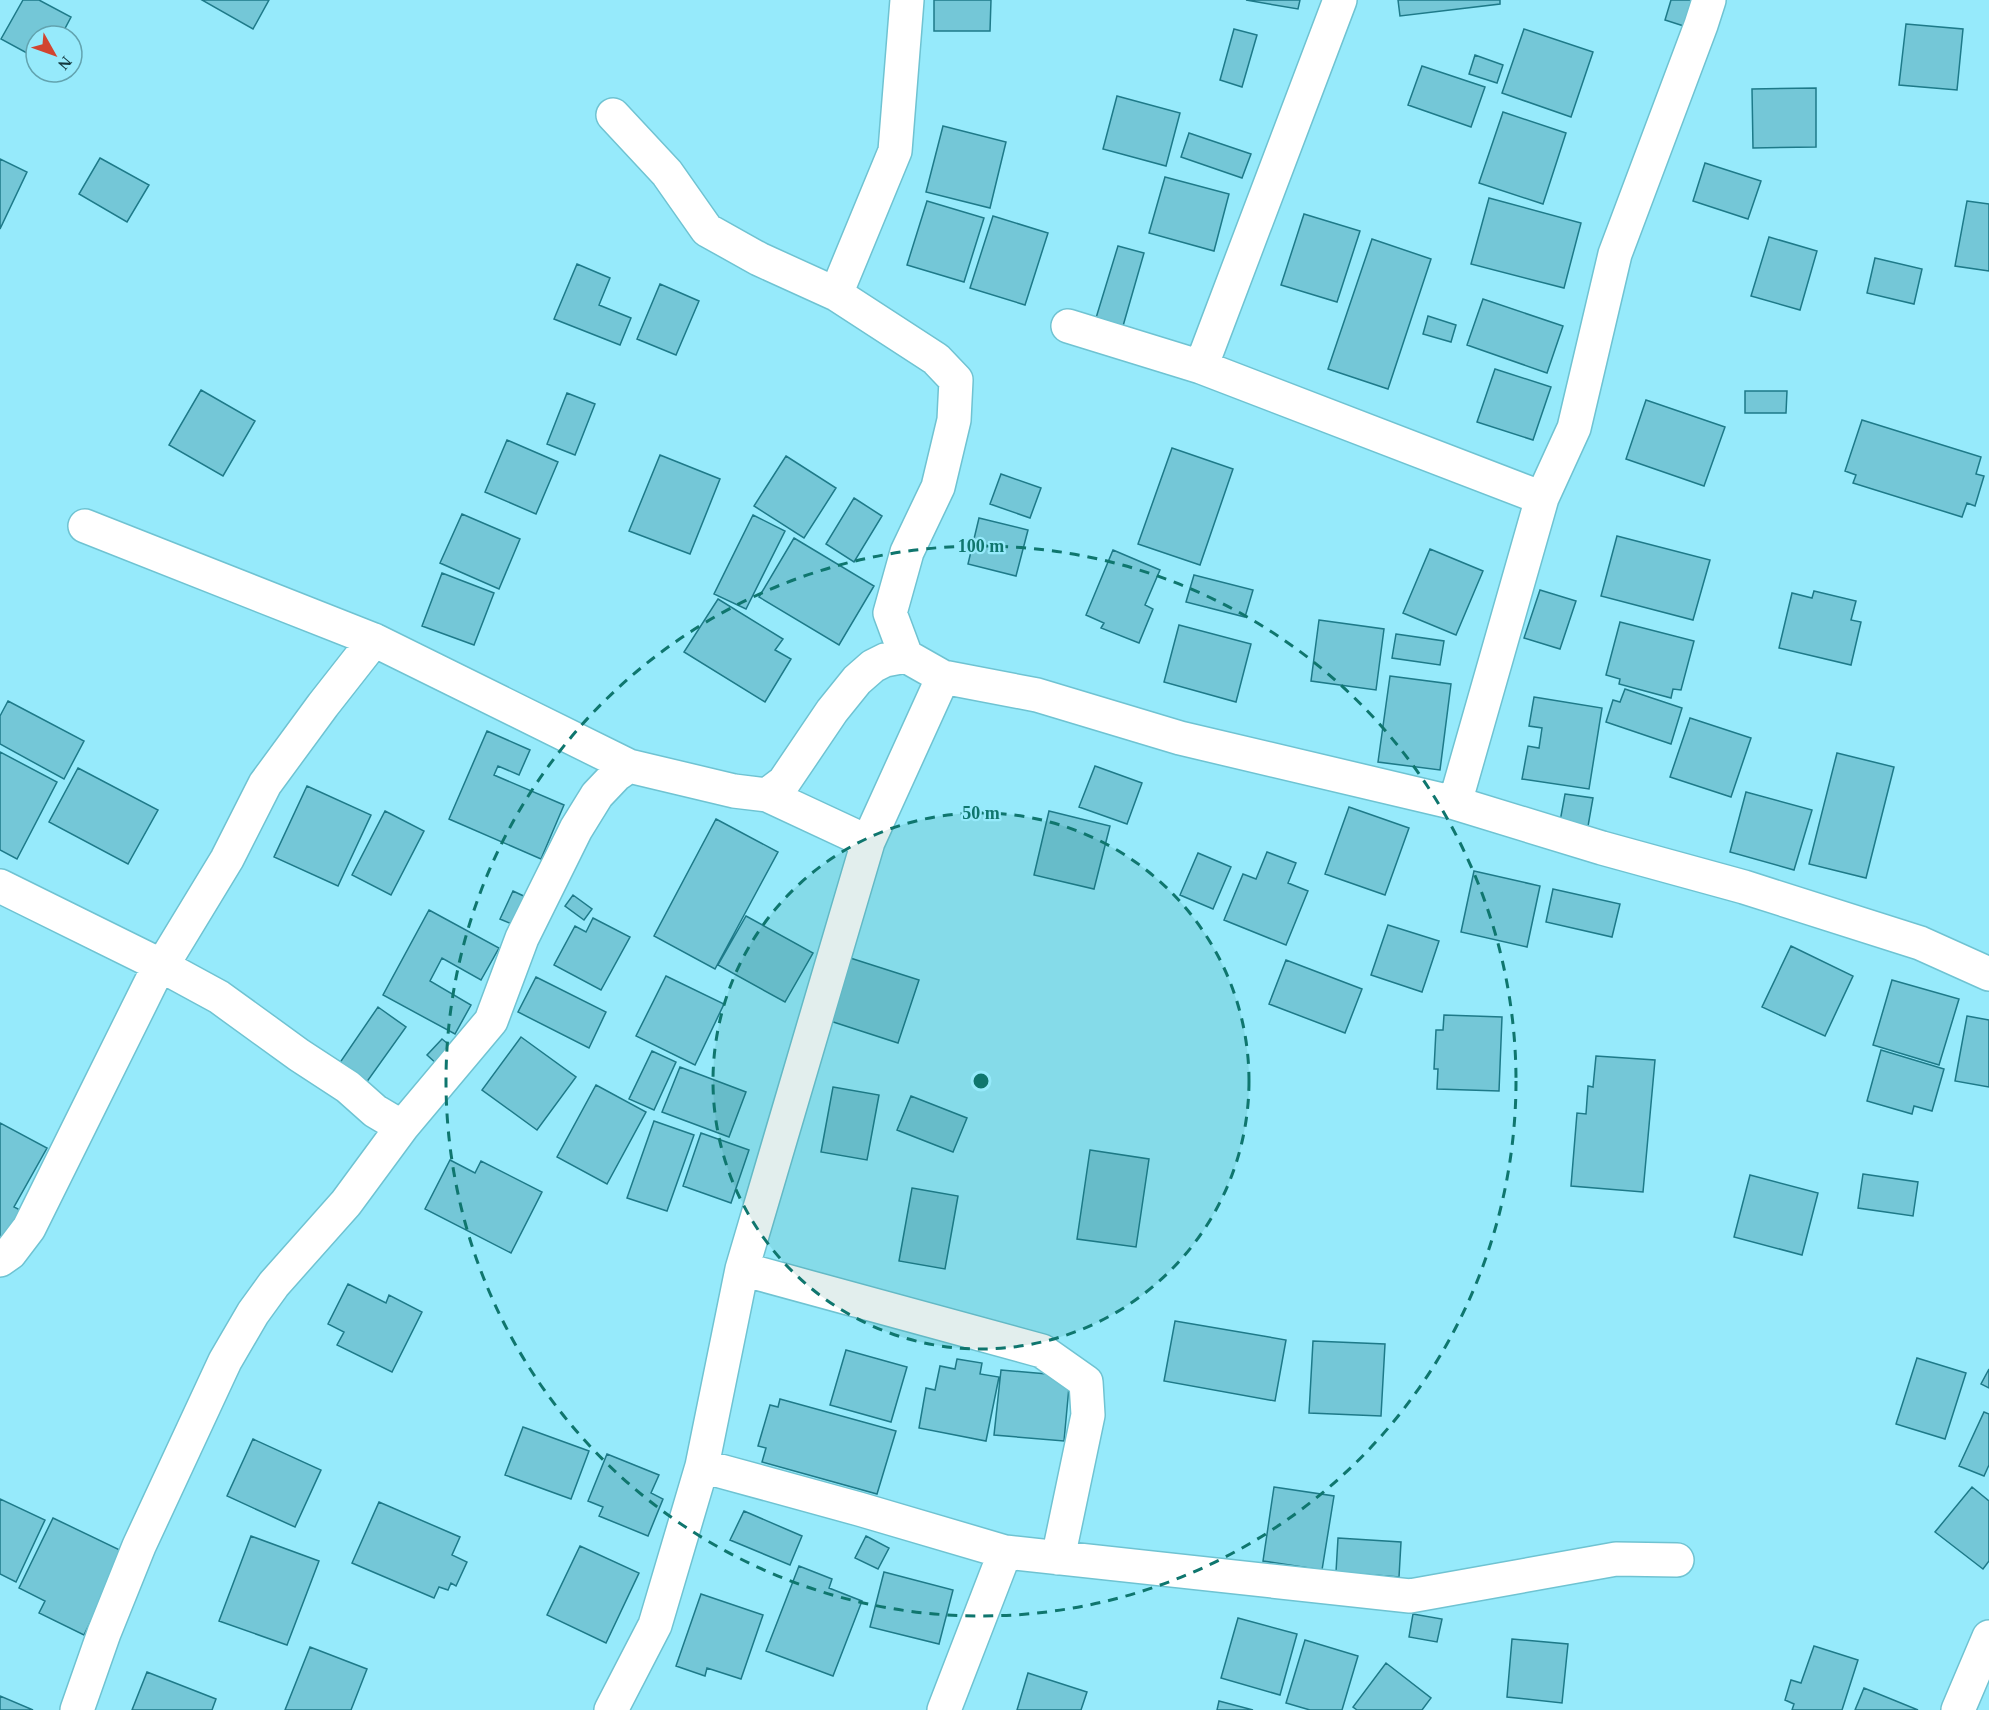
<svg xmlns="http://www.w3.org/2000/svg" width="1989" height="1710" font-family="'Times New Roman',serif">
<rect width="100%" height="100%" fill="#96eafb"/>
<!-- building -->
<path fill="#74c7d7" stroke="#1e7a89" stroke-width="1.5" d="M23 0H39L71 17 61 36H36V58L1 39Z
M202 0H269L253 29Z
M934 0H991L990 31H934Z
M1246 0H1300L1298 9Z
M1398 0H1500V4L1400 16Z
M1671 0H1699L1690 28 1665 20Z
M1906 24 1963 29 1957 90 1899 85Z
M1234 29 1257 35 1242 87 1220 80Z
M1524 29 1593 52 1571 117 1502 93Z
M1475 55 1503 65 1497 83 1469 74Z
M1422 66 1485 87 1471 127 1408 105Z
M1816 88V147L1753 148 1752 89Z
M1117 96 1180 113 1166 166 1103 149Z
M1503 112 1566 133 1543 204 1479 183Z
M943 126 1006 142 990 208 926 192Z
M1189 133 1251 154 1242 178 1181 157Z
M100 158 149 185 127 222 79 194Z
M0 159 27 172 0 229Z
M1705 163 1761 181 1748 219 1693 201Z
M1165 177 1229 194 1214 251 1149 233Z
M1489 198 1581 223 1564 288 1471 264Z
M927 201 984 218 964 282 907 265Z
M1967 201 1989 204V271L1955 266Z
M1304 214 1360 231 1337 302 1281 285Z
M993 216 1048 233 1025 305 970 288Z
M1769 237 1817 251 1800 310 1751 296Z
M1372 239 1431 259 1388 389 1328 369Z
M1118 246 1144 253 1123 326 1096 318Z
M1875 258 1922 269 1914 304 1867 293Z
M577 264 610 278 599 305 631 318 620 345 554 319Z
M660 284 699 301 676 355 637 339Z
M1483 299 1563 326 1547 373 1467 345Z
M1428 316 1456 325 1451 342 1423 334Z
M1495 369 1551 387 1533 440 1477 422Z
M201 390 255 421 223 476 169 445Z
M1745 391H1787L1786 413H1745Z
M567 393 595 404 575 455 547 444Z
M1646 400 1725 427 1704 486 1626 459Z
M1862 420 1981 457 1976 474 1984 476 1975 506 1967 503 1962 517 1853 483 1856 475 1845 471Z
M507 440 558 462 536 514 485 492Z
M1172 448 1233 469 1200 565 1138 544Z
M660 455 720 479 690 554 629 531Z
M786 456 836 488 804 538 754 506Z
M1001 474 1041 488 1030 518 990 504Z
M854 498 882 516 854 562 826 544Z
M462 514 520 539 499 589 440 563Z
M753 515 785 531 746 609 714 594Z
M979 518 1028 530 1016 576 968 564Z
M1617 536 1710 560 1693 620 1601 596Z
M794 538 874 586 839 645 759 597Z
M1430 549 1483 571 1456 635 1403 613Z
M1113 550 1160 570 1145 605 1153 609 1139 643 1101 628 1104 623 1086 615Z
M442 573 494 593 474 645 422 626Z
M1194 575 1253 590 1245 617 1186 602Z
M1540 590 1576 601 1560 649 1524 638Z
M1814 591 1856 601 1851 620 1861 622 1851 665 1779 648 1792 593 1812 598Z
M718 599 783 639 775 650 791 659 765 702 684 652Z
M1319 620 1384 629 1376 690 1311 681Z
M1620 622 1694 641 1681 690 1673 689 1671 698 1619 684 1620 679 1606 675Z
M1179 625 1251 644 1236 702 1164 682Z
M1396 634 1444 641 1440 665 1392 658Z
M1390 676 1451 684 1440 770 1378 762Z
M1625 689 1682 708 1671 744 1606 722 1613 700 1620 702Z
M1534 697 1602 708 1589 789 1522 779 1528 746 1539 748 1542 728 1529 726Z
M8 701 84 741 64 779 0 744V716Z
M1690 718 1751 738 1731 797 1670 777Z
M487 731 530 750 519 775 498 766 494 775 564 805 541 859 449 819Z
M0 752 57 782 17 859 0 850Z
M1837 753 1894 767 1866 878 1809 864Z
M1095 766 1142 783 1127 824 1079 807Z
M78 768 158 810 128 864 49 822Z
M307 786 371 815 338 886 274 857Z
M1746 792 1812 810 1794 870 1730 852Z
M1565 794 1593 798 1587 832 1559 827Z
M1349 807 1409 828 1385 895 1325 874Z
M385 811 424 831 391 895 352 875Z
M1049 811 1110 826 1094 889 1034 875Z
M716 819 778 852 715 969 654 936Z
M1267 852 1296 863 1288 883 1308 891 1286 945 1224 920 1243 874 1256 879Z
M1198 853 1231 867 1213 909 1180 895Z
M1474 871 1540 886 1527 947 1461 932Z
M1553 889 1620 904 1612 937 1546 922Z
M513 891 530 899 519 927 500 919Z
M573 895 592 909 584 920 565 906Z
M429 910 499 948 481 980 442 958 430 981 471 1005 455 1034 383 995Z
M746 916 813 953 785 1002 718 965Z
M593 918 630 937 601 990 554 965 575 926 586 932Z
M1388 925 1439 941 1422 992 1371 975Z
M1791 946 1853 976 1825 1036 1762 1007Z
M844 956 919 980 898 1043 824 1019Z
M1286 960 1362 989 1345 1033 1269 1004Z
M666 976 724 1004 695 1065 636 1036Z
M536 977 606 1012 589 1048 518 1012Z
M1892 980 1959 999 1939 1065 1873 1045Z
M378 1007 406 1027 366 1083 339 1064Z
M1444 1015 1502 1017 1499 1091 1437 1089 1438 1069H1434L1436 1030H1443Z
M1967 1016 1989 1020V1087L1955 1081Z
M521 1037 576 1077 537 1130 482 1090Z
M442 1039 453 1048 438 1065 427 1055Z
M1881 1050 1944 1069 1932 1111 1914 1106 1912 1114 1867 1101Z
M652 1051 676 1062 654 1110 629 1099Z
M1596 1056 1655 1060 1643 1192 1571 1186 1577 1113 1586 1114 1588 1086 1593 1087Z
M680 1067 746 1092 729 1137 662 1112Z
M596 1085 646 1112 607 1184 557 1157Z
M833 1087 879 1095 867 1160 821 1152Z
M911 1096 967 1118 953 1152 897 1130Z
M654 1121 694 1135 667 1211 627 1198Z
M0 1123 47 1148 14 1207 22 1211 0 1241Z
M701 1133 749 1150 731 1203 683 1186Z
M1090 1150 1149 1159 1136 1247 1077 1239Z
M450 1160 475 1173 481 1161 542 1192 511 1253 425 1209Z
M1863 1174 1918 1182 1913 1216 1858 1208Z
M1750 1175 1818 1193 1802 1255 1734 1237Z
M912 1188 958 1196 945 1269 899 1261Z
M348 1284 386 1303 389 1295 422 1312 392 1372 337 1345 344 1332 328 1324Z
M1175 1321 1286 1340 1275 1401 1164 1381Z
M1313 1341 1385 1344 1381 1416 1309 1413Z
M846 1350 907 1367 891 1422 830 1405Z
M1917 1358 1966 1373 1945 1439 1896 1424Z
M957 1359 982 1363 980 1374 999 1377 986 1441 919 1428 926 1388 935 1390 940 1366 955 1369Z
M1989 1369V1388L1981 1384Z
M1001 1370 1070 1376 1064 1441 994 1435Z
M780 1399 896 1431 877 1494 762 1462 766 1448 758 1446 770 1405 778 1407Z
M1984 1412 1989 1414V1465L1984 1476 1959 1466Z
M523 1427 589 1451 571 1499 505 1475Z
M253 1439 321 1470 295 1527 227 1496Z
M607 1454 659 1475 651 1493 663 1499 648 1536 599 1516 603 1507 588 1501Z
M1274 1487 1334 1496 1322 1570 1263 1561Z
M1972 1487 1989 1501V1561L1983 1569 1935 1532Z
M0 1499 45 1520 16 1582 0 1574Z
M379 1502 460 1537 452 1555 467 1562 456 1586 451 1583 448 1590 439 1587 434 1598 352 1563Z
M744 1511 802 1536 790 1565 730 1540Z
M53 1518 124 1552 84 1635 39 1613 45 1601 19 1588Z
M251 1536 319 1561 287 1645 219 1621Z
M866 1536 889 1548 878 1569 855 1558Z
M1338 1538 1401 1542 1399 1577 1336 1572Z
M580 1546 639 1573 606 1643 547 1615Z
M799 1566 832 1579 829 1588 862 1601 833 1676 766 1651Z
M884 1572 953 1590 939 1644 870 1627Z
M701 1594 763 1615 741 1679 707 1668 705 1676 676 1666Z
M1413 1614 1442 1619 1437 1642 1409 1637Z
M1238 1618 1297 1634 1280 1695 1221 1678Z
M1512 1639 1568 1644 1562 1703 1507 1697Z
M1305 1640 1358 1656 1342 1710H1310L1286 1703Z
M1814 1646 1858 1660 1842 1710H1792L1794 1704 1785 1700 1791 1680 1801 1683Z
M310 1647 367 1669 351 1710H285Z
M1386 1663 1431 1698 1422 1710H1357L1353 1707Z
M147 1672 216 1699 212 1710H132Z
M1028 1673 1087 1692 1081 1710H1017Z
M1864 1688 1918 1710H1855Z
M0 1696 33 1710H0Z
M1219 1701 1253 1710H1217Z"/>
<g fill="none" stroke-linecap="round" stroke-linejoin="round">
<defs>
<path id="street" d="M613 115 667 173 707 230 759 259 836 294 936 359 956 380 954 420 938 487 907 552 890 613 906 656
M836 294 895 151 907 0
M1068 326 1201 367 1542 498
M1201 367 1340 0
M85 526 374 640 629 766
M767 795 868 842
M1455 803 1542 498 1574 428 1615 254 1701 25 1709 0
M0 886 162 966 227 859 265 784 323 705 374 640
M0 1260 10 1253 29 1228 153 978 162 966 219 997 299 1055 348 1087 375 1111 402 1127
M742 1269 1042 1351 1086 1382 1088 1415 1058 1558
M702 1466 859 1509 1005 1552 1410 1596 1616 1559 1677 1560
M77 1710 104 1633 139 1546 225 1361 253 1313 274 1284 346 1203 402 1127 491 1021 522 938 576 829 597 795 616 775 629 766 734 791 767 795 784 782 832 711 857 680 873 666 885 660 906 656 943 677 1037 695 1180 738 1455 803 1602 848 1744 887 1920 943 1989 974
M611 1710 655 1625 702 1466 742 1269 868 842 943 677
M944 1710 1005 1552
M1958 1710 1989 1637"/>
</defs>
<!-- street casing -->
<use href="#street" stroke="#6fc3d2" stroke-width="36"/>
<!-- street -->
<use href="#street" stroke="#fff" stroke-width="33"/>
</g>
<!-- distance rings -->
<circle cx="981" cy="1081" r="268" fill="#0f766e" fill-opacity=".12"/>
<g fill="none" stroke="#0f766e" stroke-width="3" stroke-dasharray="10 8">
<circle cx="981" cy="1081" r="268"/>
<circle cx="981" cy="1081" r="535"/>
</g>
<circle cx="981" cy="1081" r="9" fill="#0f766e" stroke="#96eafb" stroke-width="3"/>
<g font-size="18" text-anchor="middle" font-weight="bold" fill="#0f766e" stroke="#96eafb" stroke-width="4.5" stroke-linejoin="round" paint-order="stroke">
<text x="981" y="552">100 m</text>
<text x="981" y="819">50 m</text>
</g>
<!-- north arrow -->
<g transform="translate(54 54) rotate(130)"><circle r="28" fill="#96eafb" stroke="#62a3af" stroke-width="1.5"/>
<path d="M0-4.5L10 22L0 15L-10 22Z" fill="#d14530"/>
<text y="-9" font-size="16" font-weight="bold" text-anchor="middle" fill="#14383e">N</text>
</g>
</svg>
